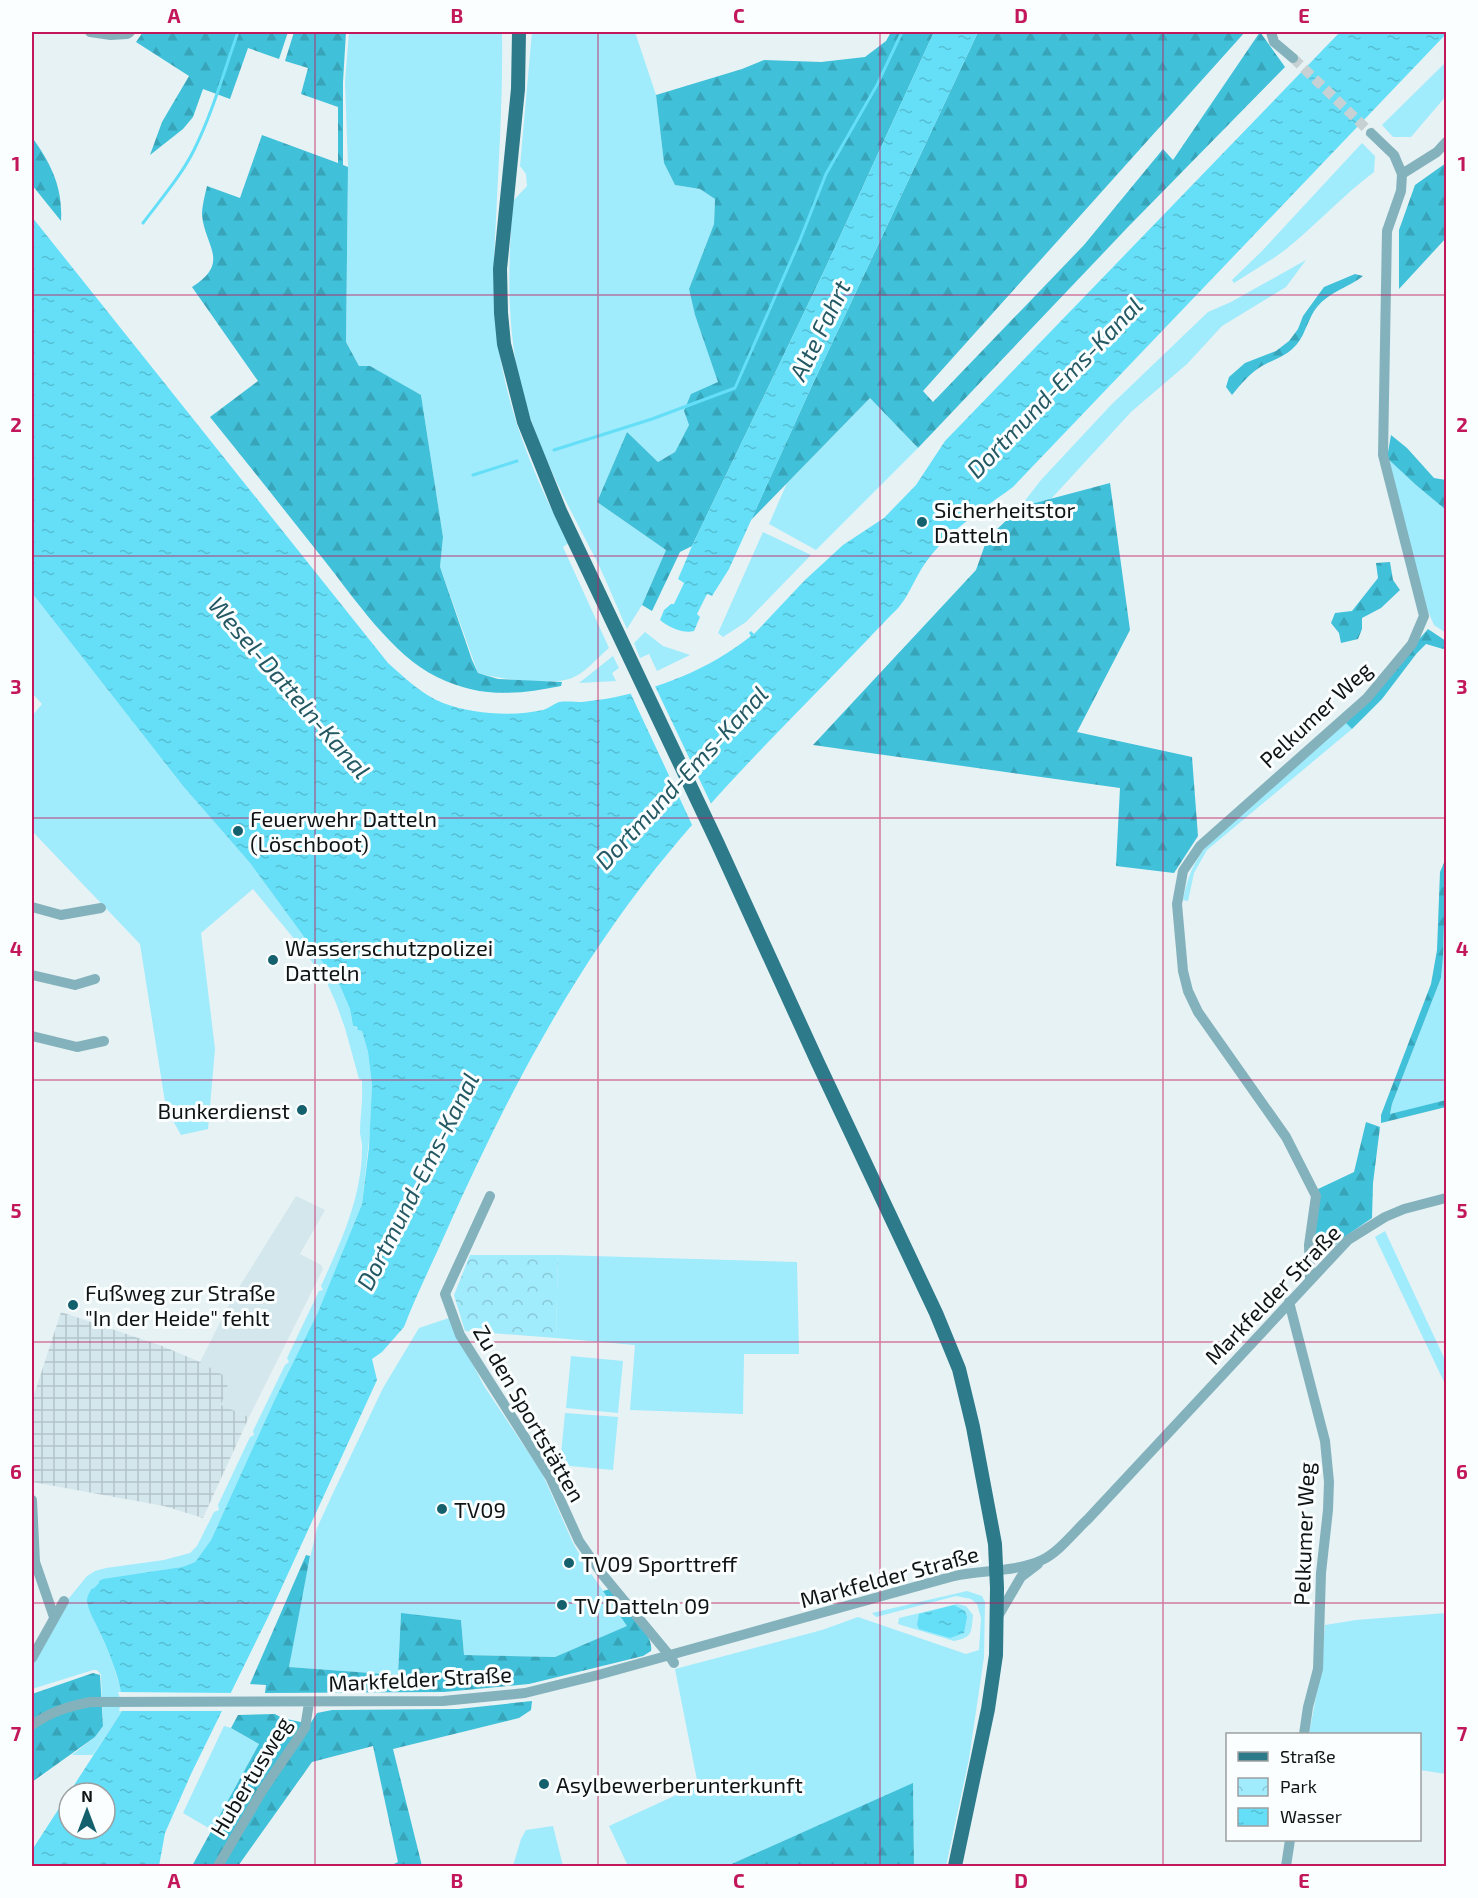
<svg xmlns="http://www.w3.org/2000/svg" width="1478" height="1898" font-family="'Exo 2',sans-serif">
<defs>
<pattern id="industrial-grid" width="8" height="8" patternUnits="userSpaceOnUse" patternTransform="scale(1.5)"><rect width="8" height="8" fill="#d3e7ec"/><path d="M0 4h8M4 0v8" fill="none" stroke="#b4c5ca"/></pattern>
<pattern id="forest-firs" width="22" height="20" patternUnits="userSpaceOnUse" patternTransform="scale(1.5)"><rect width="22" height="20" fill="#40c0d9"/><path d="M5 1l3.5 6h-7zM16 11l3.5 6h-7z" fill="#37a4b9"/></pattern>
<pattern id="park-crowns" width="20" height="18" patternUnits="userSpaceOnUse" patternTransform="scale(1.5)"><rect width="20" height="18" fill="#a0ebfc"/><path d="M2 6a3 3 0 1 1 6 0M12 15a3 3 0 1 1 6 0" fill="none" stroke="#89c9d7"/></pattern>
<pattern id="water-ripples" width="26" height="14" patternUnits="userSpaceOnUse" patternTransform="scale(1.5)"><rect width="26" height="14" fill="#64dff7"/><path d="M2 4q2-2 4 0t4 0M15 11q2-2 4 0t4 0" fill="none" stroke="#56bed3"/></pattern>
</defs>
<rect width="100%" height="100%" fill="#e7f2f4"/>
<!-- built -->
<path fill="#d3e7ec" d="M296 1196 325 1210 300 1254 321 1265 323 1269 249 1417 221 1405 230 1379 200 1362 233 1297Z"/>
<!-- industrial -->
<path fill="url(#industrial-grid)" d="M61 1312 162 1346 200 1362 230 1379 221 1405 249 1417 203 1518 164 1506 32 1482V1401Z"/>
<!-- green -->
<path fill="#a0ebfc" d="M349 32H502C503 94 499 157 496 219 494 255 492 292 496 328 504 404 533 477 569 543L563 547 609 648C598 657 587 671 574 677 553 687 500 679 478 673L440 567 443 537 421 395 359 366 346 342 348 167 345 82Z
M532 32H635L656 95 664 163 675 185 700 189 715 199 714 224 689 289 695 315 719 382 684 411 689 425 675 452 658 462 627 432 597 502 666 550 642 605 627 629C615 603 605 576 591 550 564 498 536 445 521 387 506 326 508 263 513 201L527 186 526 174 520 166Z
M1446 62V96L1411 137H1393L1382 125Z
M1362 143 1375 156 1374 172C1342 196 1316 225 1285 250 1269 262 1251 272 1234 283L1232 280 1262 251Z
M1306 260 1286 287 1222 326 1187 364 1131 412 1051 499 1020 507 1041 480 1111 405 1208 312 1231 302Z
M870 398 918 448 816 550 769 524 787 483Z
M1387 458 1416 485 1446 510V633L1434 625 1427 609Z
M763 532 811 555 746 622 723 637 718 633Z
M32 593 183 786 250 863 340 986 350 1009 353 1026 362 1031 368 1052 372 1085 370 1131 362 1204 318 1312 275 1399 211 1540 195 1562 182 1567 104 1580 93 1589 90 1611 112 1660 124 1702 122 1711 93 1755H72L95 1737 103 1726 101 1675 97 1670H93L32 1689V1662L61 1608 87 1576 95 1571 106 1568 164 1560 190 1553 197 1546 214 1512 219 1510 218 1505 250 1437 254 1435 253 1431 285 1365 289 1362 287 1358 319 1291 323 1290 321 1286C341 1242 363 1195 362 1145 362 1141 360 1136 360 1132 360 1117 363 1101 362 1086V1080L359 1079 345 1028 336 1003 327 983 305 952 253 889 201 933 215 1049 208 1129 181 1135 166 1108 140 944 32 831V716L42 704 32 693Z
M645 632 663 646 690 655 657 671 649 654 640 658 634 643Z
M613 656 619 668 612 673 616 681 579 683Z
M1346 722 1352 729 1207 850 1194 873 1188 901 1183 900C1188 876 1193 862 1210 842Z
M1446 928V1100L1390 1115 1392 1104 1441 978 1444 929Z
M1385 1231 1446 1362V1386L1375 1237Z
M558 1255 797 1262 799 1354H744L743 1414 630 1410 635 1345 556 1338Z
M449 1318 484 1386 542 1473 573 1543 587 1568 628 1626 555 1657 464 1655 461 1620 401 1614 398 1675 289 1667 299 1605 317 1528 334 1491 383 1388 419 1328Z
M571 1356 623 1361 618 1413 566 1408Z
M565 1413 618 1417 613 1470 560 1465Z
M967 1591 982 1596 985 1602 984 1657 969 1759 946 1866H914L913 1784 727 1866H628L609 1826 698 1785 675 1669 822 1630 858 1617 966 1654 979 1650 981 1618 977 1604 971 1599 956 1596 876 1617 872 1613Z
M957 1604 966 1606 973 1615C971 1633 973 1637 954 1641L898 1624 899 1618Z
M1446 1613V1774L1420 1770V1734H1309L1321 1670 1325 1625 1356 1620Z
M224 1726 231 1728 259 1744 212 1830 183 1813Z
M553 1826 563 1866H513L521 1839 526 1830Z"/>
<!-- forest -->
<path fill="url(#forest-firs)" d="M143 32H288L279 59 248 48 230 99 203 89 193 117 183 129 150 155 162 122 189 76 136 42Z
M294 32H346L343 82V165L348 167 346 342 359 366H370L421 395 443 537 440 567 472 660 478 673 498 679 562 682 561 686C517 695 479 698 437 677 392 655 355 599 324 560 286 512 248 464 210 417L258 381 192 287C231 262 205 247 202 215 202 206 205 195 207 186L240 198 262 135 338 163V107L301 94 308 68 285 61Z
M891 32H934L825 269 692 546 680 552 652 611 642 605 666 550 597 502 627 432 658 462 675 452 689 425 684 411 691 394 718 382 695 315 689 289 714 224 715 199 700 189 675 185 664 163 656 95 742 69 764 60 821 62 865 57 886 41Z
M978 32H1245L923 391 933 402 1084 245 1163 149 1173 160 1260 32 1285 67 1128 227 918 448 870 398 751 520 809 392Z
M32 137C51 164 63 187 61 221L32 185Z
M1446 163V238L1399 289V230L1415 185Z
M1355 274 1363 276C1349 287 1329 292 1317 307 1308 318 1306 333 1297 344 1287 356 1275 359 1262 366 1249 374 1241 384 1232 395L1226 387 1229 377 1245 363 1276 351 1289 341 1298 329 1303 316 1324 287Z
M1391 435 1407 448 1434 478 1446 480V510L1416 485 1387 458Z
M1110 483 1130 630 1077 732 1192 757 1198 836 1174 873 1116 866 1120 788 813 745 976 570 987 539 1020 507Z
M1390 562 1393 580 1400 590 1381 608 1362 618V629L1358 639 1341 643 1339 633 1331 623 1335 613 1352 611 1378 578 1376 563Z
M1428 629 1446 641V647L1443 649 1426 644 1417 653 1382 699 1352 729 1346 723Z
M1446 858 1443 956 1441 978 1392 1104 1390 1114 1446 1100V1107L1381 1123V1115L1431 984 1437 950 1440 872Z
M1366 1122 1380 1127 1373 1183 1372 1218 1343 1238 1323 1257 1313 1259 1316 1190 1354 1172Z
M306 1555 310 1556 289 1667 398 1675 401 1613 461 1620 464 1655 555 1657 627 1626 603 1591 610 1589C621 1602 655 1634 651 1651L643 1656 529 1684 487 1688 444 1692 265 1693 266 1685 250 1684Z
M93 1673 100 1675 103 1726 95 1737 32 1782V1694Z
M532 1701 531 1710 519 1718 393 1749 422 1866H394V1864L398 1862 373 1746 312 1762 238 1866H192L259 1744 231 1728 238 1715 275 1714 282 1718 310 1724 317 1713 332 1710 458 1709Z
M913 1783 914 1866H727Z"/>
<!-- park -->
<path fill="url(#park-crowns)" d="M470 1255H558L556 1338 465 1331 454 1295Z"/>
<!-- water -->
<path fill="url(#water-ripples)" d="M934 32H978L809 392 729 569 712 596 707 594 697 614 700 617 694 631C683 634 668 627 660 620L664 610 671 604H674L684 583 678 579 692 546 825 269Z
M1340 32H1446V34L1013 487C983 509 948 531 926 562 913 580 908 601 891 615 812 699 728 778 656 868 568 978 503 1104 446 1232 432 1264 416 1295 404 1327L382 1352 372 1359 377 1380 269 1615 191 1774 165 1833 159 1866H32V1850L69 1793V1829H105V1793H69L122 1711C125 1690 109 1651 99 1631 95 1621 88 1611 87 1600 87 1596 90 1592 92 1588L93 1589 99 1583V1581L103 1579 182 1567 195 1562 211 1540 275 1399 318 1312 362 1204 369 1147 372 1085 368 1052 362 1031 358 1030 357 1027 353 1026 350 1009 340 986 250 863 183 786 32 593V217L388 663C404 677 422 695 443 703 473 714 512 717 543 710 549 708 554 704 559 702 567 701 575 702 582 702 590 701 598 700 605 699 657 690 710 669 751 636L749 633 751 631 754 634 805 580 843 545 884 518 916 485 945 441Z
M954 1605 965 1611 967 1617 964 1633 950 1638 919 1629 917 1625 919 1614Z"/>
<!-- pier -->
<path fill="#e7f2f4" d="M654 684 713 808 694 829 629 690Z
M118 1692 233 1693 225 1711H119L121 1702Z"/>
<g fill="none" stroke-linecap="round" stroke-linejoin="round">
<!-- stream -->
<path stroke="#64dff7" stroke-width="3" d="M143 223C161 199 181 176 194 150 213 112 224 71 238 32
M554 450 652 419 735 388 800 240 826 174 877 85 902 32
M473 475 517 461"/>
<!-- minor-tunnel -->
<path stroke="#c7d1d3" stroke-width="10" stroke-dasharray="10 5" stroke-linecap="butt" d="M1293 58 1371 133"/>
<!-- minor -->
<path stroke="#84b2bc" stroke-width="10" d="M90 32 111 35 127 34 130 32
M1271 32 1274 42 1293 58
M1402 174 1437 152 1446 142
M32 907 61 915 101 908
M32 975 75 985 95 979
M32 1036 77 1047 104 1041
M490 1196 445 1294 460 1335 550 1477 579 1541 602 1574 669 1655 674 1663
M1310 1279 1309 1245 1316 1196 1286 1137 1198 1012 1188 991 1183 971 1177 904 1183 871 1200 846 1367 698 1412 644 1424 616 1383 455 1387 231 1401 191 1402 174 1394 155 1371 133
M1289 1302 1325 1441 1329 1482 1328 1510 1321 1573 1318 1669 1308 1707 1304 1734
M32 1500 35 1562 54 1617
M997 1618 1021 1577 1038 1564
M32 1658 64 1601
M32 1725C51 1712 68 1706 91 1702L443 1701 525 1693 598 1675 954 1576C981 1570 1017 1572 1042 1560 1059 1552 1074 1532 1088 1519L1348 1240 1385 1217 1404 1209 1446 1198
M218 1866 262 1791 305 1728 309 1703
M1286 1866 1290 1840"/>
<!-- major -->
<path stroke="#2d7a8a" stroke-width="14" d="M519 32 518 89 500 269 501 313 504 344 524 422 560 511 717 842 818 1063 936 1313 959 1369 973 1427 995 1544 997 1588 996 1655 988 1709 955 1866"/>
</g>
<!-- grid -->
<path fill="none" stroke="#c2185b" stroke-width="1.5" stroke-opacity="0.55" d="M315 32V1866M598 32V1866M880 32V1866M1163 32V1866M32 295H1446M32 556H1446M32 818H1446M32 1080H1446M32 1342H1446M32 1603H1446"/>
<!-- markers -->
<g fill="#15606d" stroke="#fafeff" stroke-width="2">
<circle cx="922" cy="522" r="6"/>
<circle cx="238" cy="831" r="6"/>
<circle cx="273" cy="960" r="6"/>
<circle cx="302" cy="1110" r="6"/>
<circle cx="73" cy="1305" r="6"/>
<circle cx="442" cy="1509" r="6"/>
<circle cx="569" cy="1563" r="6"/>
<circle cx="562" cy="1605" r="6"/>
<circle cx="544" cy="1784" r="6"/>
</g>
<g text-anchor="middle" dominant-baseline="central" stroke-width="6" stroke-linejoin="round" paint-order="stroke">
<!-- poi labels -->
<g font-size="22" fill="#101415" stroke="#fafeff" text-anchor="start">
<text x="934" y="509">Sicherheitstor<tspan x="934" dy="25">Datteln</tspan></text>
<text x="250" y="818">Feuerwehr Datteln<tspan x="250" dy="25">(Löschboot)</tspan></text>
<text x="285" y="947">Wasserschutzpolizei<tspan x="285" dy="25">Datteln</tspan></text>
<text x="290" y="1110" text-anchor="end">Bunkerdienst</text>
<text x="85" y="1292">Fußweg zur Straße<tspan x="85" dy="25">"In der Heide" fehlt</tspan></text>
<text x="454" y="1509">TV09</text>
<text x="581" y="1563">TV09 Sporttreff</text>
<text x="574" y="1605">TV Datteln 09</text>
<text x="556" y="1784">Asylbewerberunterkunft</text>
</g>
<!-- street labels -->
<g font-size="22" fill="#101415" stroke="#fafeff">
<text transform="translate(1315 714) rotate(-43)">Pelkumer Weg</text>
<text transform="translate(1272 1294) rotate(-46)">Markfelder Straße</text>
<text transform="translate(530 1413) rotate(60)">Zu den Sportstätten</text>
<text transform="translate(1303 1534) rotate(-88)">Pelkumer Weg</text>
<text transform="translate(889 1576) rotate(-15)">Markfelder Straße</text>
<text transform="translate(420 1678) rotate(-3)">Markfelder Straße</text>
<text transform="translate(250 1776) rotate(-59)">Hubertusweg</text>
</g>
<!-- water labels -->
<g font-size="24" font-style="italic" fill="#245863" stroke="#fafeff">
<text transform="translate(819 330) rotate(-64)">Alte Fahrt</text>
<text transform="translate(1054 387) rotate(-46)">Dortmund-Ems-Kanal</text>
<text transform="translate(290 687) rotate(49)">Wesel-Datteln-Kanal</text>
<text transform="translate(681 777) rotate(-47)">Dortmund-Ems-Kanal</text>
<text transform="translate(417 1181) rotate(-63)">Dortmund-Ems-Kanal</text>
</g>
</g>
<!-- border -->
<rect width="1478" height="1898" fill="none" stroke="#fafeff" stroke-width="66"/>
<!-- legend -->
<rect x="1226" y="1733" width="195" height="108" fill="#fafeff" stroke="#9ca0a1" stroke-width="1.5"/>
<rect x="1238" y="1752" width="30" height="9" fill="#2d7a8a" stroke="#9ca0a1" stroke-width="1.5"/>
<text x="1280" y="1763" font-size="18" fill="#101415">Straße</text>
<rect x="1238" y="1778" width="30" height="18" fill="url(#park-crowns)" stroke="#9ca0a1" stroke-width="1.5"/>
<text x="1280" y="1793" font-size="18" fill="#101415">Park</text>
<rect x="1238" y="1808" width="30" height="18" fill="url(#water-ripples)" stroke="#9ca0a1" stroke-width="1.5"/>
<text x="1280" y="1823" font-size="18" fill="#101415">Wasser</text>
<!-- north arrow -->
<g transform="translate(87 1811)"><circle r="28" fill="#fafeff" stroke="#9ca0a1" stroke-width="1.5"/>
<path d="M0-4.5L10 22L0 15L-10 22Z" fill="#15606d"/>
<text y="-9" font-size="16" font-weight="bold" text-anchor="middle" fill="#101415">N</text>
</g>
<rect x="33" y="33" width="1412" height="1832" fill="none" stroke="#c2185b" stroke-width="2"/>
<g font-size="20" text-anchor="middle" font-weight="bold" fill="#c2185b">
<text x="174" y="23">A</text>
<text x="457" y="23">B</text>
<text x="739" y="23">C</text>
<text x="1021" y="23">D</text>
<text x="1304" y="23">E</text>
<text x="16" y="171">1</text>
<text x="1462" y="171">1</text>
<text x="16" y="432">2</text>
<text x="1462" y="432">2</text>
<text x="16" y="694">3</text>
<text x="1462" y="694">3</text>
<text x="16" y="956">4</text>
<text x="1462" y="956">4</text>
<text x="16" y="1218">5</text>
<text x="1462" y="1218">5</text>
<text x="16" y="1479">6</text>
<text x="1462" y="1479">6</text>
<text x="16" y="1741">7</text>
<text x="1462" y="1741">7</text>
<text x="174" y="1888">A</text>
<text x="457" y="1888">B</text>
<text x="739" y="1888">C</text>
<text x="1021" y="1888">D</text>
<text x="1304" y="1888">E</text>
</g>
</svg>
